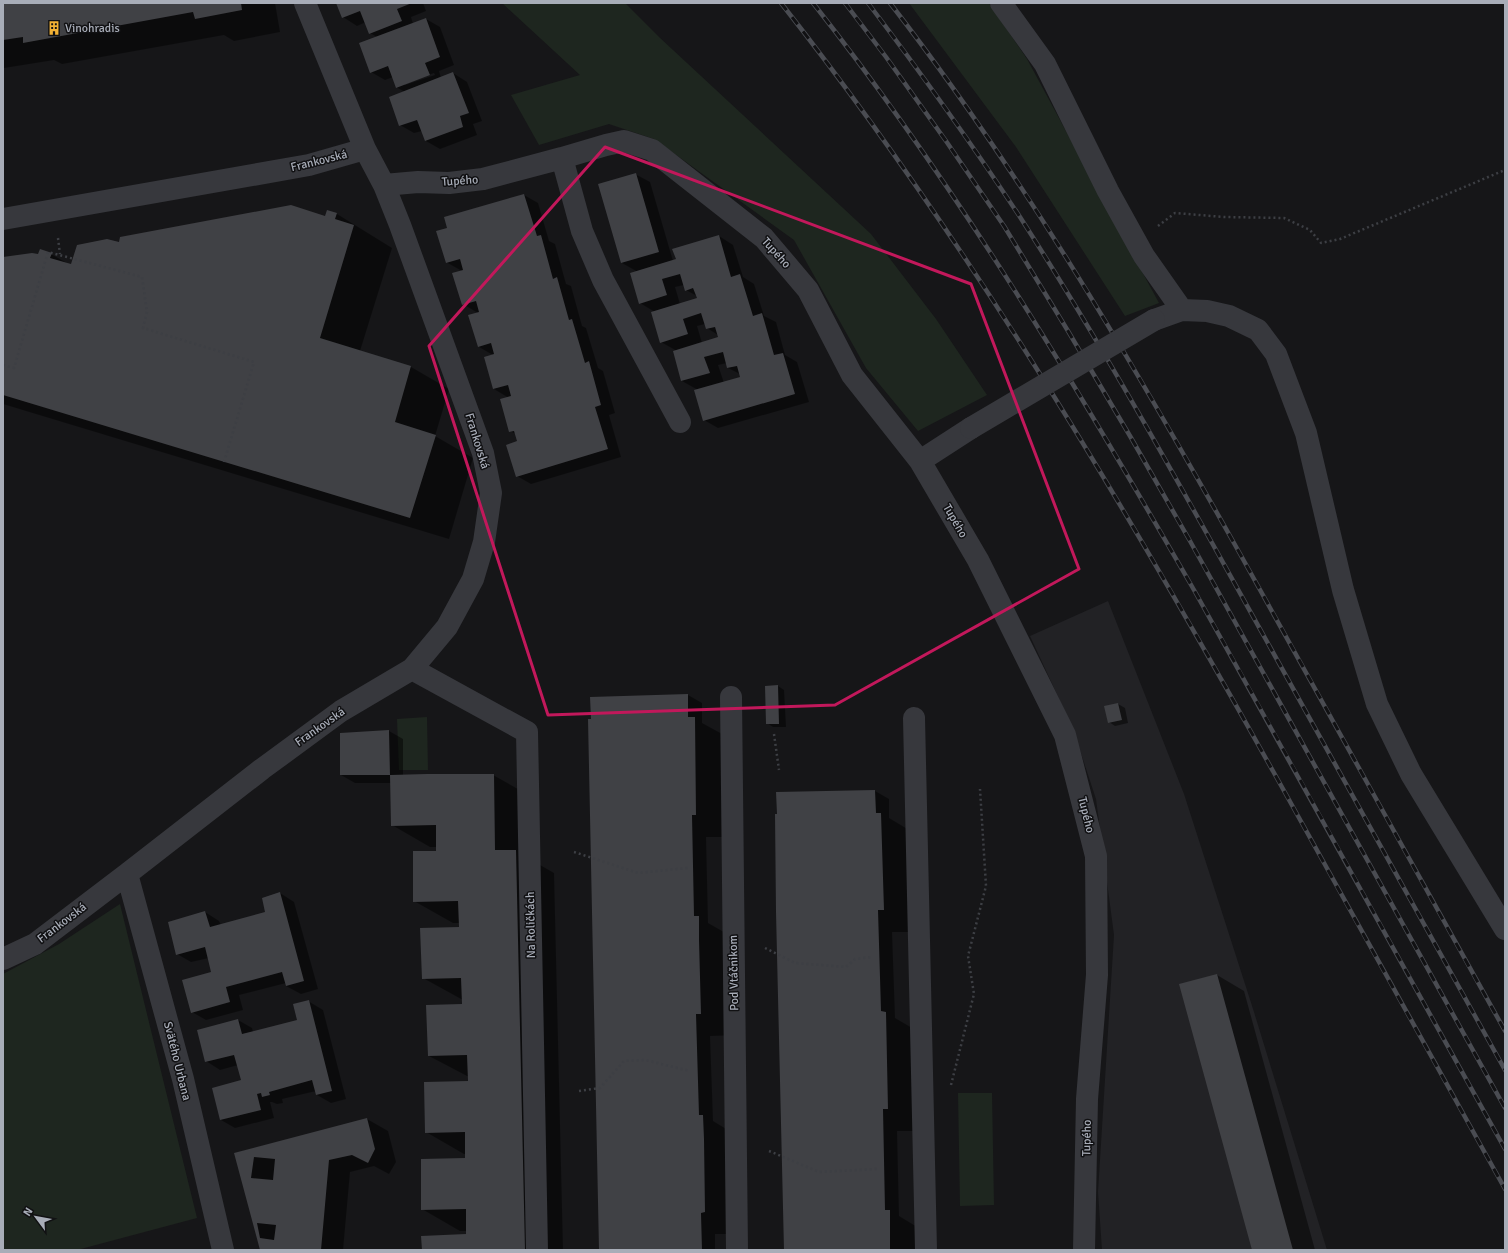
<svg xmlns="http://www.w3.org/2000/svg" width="1508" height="1253" font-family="Signika,sans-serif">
<rect width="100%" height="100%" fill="#161618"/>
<!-- built -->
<path fill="#222225" d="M1108 601 1184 794 1254 1012 1327 1250H1102L1098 1192 1114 935 1096 799 1073 729 1030 636Z"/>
<!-- green -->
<path fill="#1e261f" d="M502 3H625L659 37 871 234 936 319 987 395 918 431 866 368 794 240 654 139 609 124 539 145 511 95 580 75Z
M909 3H989L1027 59 1159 303 1125 316 1016 147Z
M427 717 428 770H399L397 719Z
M120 904 197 1218 77 1250H3V974L59 944Z
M958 1093H992L994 1205 960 1206Z"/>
<!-- shadow -->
<path fill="#0007" fill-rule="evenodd" d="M3 3H275L280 32 234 41 224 35 62 64 54 60 4 68 3 67Z
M337 3H423L426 11 411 17 413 24 426 19 440 27 454 65 439 71 441 78 453 73 467 82 482 121 473 124 477 135 440 149 426 141 422 131 414 133 400 125 405 92 396 87 393 77 385 80 371 72 377 37 370 33 366 22 357 26 343 17ZM434 73 435 75 405 85V83Z
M635 174 650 182 673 261 719 236 733 245 743 277 754 284 764 316 776 322 785 355 797 362 809 402 718 428 704 420 698 390 682 381 674 352 677 351 661 342 655 312 640 303 638 272 622 263ZM684 285 686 290 697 296 698 299 680 304 675 287ZM705 324 707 328 718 335 719 338 702 343 697 326ZM727 363 728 368 740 374 741 377 724 383 718 365Z
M524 195 538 203 549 241 555 244 566 284 571 286 582 326 586 328 598 368 603 371 615 413 609 415 621 457 531 484 517 476 518 442 516 434 510 431 509 398 494 389 493 355 479 347 478 313 463 304 462 271 446 262 448 228 445 218Z
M328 211 337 214 392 248 360 351 411 367 449 389 435 436 473 458 449 539 3 404V258L51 254 72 266 120 243 326 217Z
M778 686 784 690 786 727H773L767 723Z
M688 695 702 703V723L733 740 734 837H706L708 923 736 939 738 1035 710 1036 713 1121 741 1138 743 1234H715V1250H600Z
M1118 704 1125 708 1128 723 1115 726 1109 722Z
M389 731 403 739V776L493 775 532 797 533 861 554 873 563 1250H423L467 1235V1231H460L422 1209 421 1160 466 1159V1154H464L426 1132 469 1082V1077L429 1056 463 1005V1000L423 978 460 928V923H453L414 901 437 852V847H430L392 825 391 783H355L341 775Z
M875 791 889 799V818L919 836 921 932H892L895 1018 924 1035 925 1131H897L899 1216 927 1233 928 1250H785L781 815 777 793Z
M280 893 294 902 318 989 301 994 286 986V983L239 995 243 1010 206 1020 192 1012 213 973 209 958 191 962 177 954 205 912 219 921 221 925 267 913Z
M1217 975 1244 991 1315 1250H1253Z
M308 1001 323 1010 346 1099 331 1103 317 1095 316 1091 282 1099 283 1103 277 1104 272 1102H270L274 1118 235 1128 221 1120 242 1081 238 1065 220 1070 206 1061 238 1020 252 1028 253 1032 298 1021Z
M367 1119 388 1131 396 1162 389 1174 374 1166 350 1172 343 1250H261L236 1153Z"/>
<!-- building -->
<path fill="#404145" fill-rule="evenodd" d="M3 3H241L242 10 195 19 193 12 23 43V37L3 40Z
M336 3H412L397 9 402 21 369 34 360 11 342 18Z
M426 18 440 57 425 63 430 75 396 88 388 66 370 73 359 43Z
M453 72 469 113 460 116 463 127 425 141 417 120 399 126 389 97Z
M636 173 659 252 621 263 598 184Z
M524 194 537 236 541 235 553 279 557 277 569 320 572 319 585 363 589 361 601 405 595 407 608 449 516 477 506 445 517 441 514 431 509 432 500 399 511 396 508 385 493 389 484 357 494 354 491 343 478 347 468 315 479 312 476 301 462 305 452 273 463 270 460 259 446 263 436 231 447 228 444 217Z
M291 205 325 216 327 210 337 213 335 219 354 225 320 338 411 366 395 422 436 435 410 518 3 395V257L32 253 38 254 40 249 52 253 50 258 71 264 77 245 107 239 119 242 120 237Z
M719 235 731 277 740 274 753 316 762 313 774 355 783 353 795 394 703 421 694 390 740 377 737 366 727 368 723 352 704 357 710 373 681 381 673 351 718 337 715 327 706 329 701 313 683 319 688 334 660 343 651 312 697 298 693 288 685 291 680 274 662 279 667 295 639 304 630 273 676 259 672 249Z
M778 685 779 724H766L765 686Z
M688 694V717H695L696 815H692L694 916H699V940L701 1014H696L699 1115H703L704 1139 705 1212 701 1213 702 1250H599L588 719H591L590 697Z
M1118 703 1122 720 1108 723 1104 706Z
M389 730 390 775H340V733Z
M427 774H494L495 850H516L525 1250H422L421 1236 466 1234V1209L421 1210V1159L465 1158V1132L425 1133 424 1082 468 1081 467 1055 428 1056 426 1005 462 1004 461 978 422 979 420 928 459 927 458 901 413 902V851H436V825L391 826 390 775Z
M875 790 876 813H881L884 910H878L881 1011 886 1012 888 1109H883L885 1210H890V1250H784L776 912 775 814H777L776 792Z
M280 892 304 981 286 986 282 972 226 987 230 1002 191 1013 182 980 211 972 205 947 176 955 168 922 205 911 210 927 265 912 262 898Z
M1217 974 1293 1250H1252L1179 984Z
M309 1000 332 1091 316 1095 312 1080 269 1092 270 1095 262 1097 261 1093 257 1094 261 1110 220 1120 212 1088 241 1080 234 1055 205 1062 197 1030 238 1019 242 1034 297 1020 293 1004Z
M367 1118 375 1149 368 1163 352 1155 329 1160 321 1250H260L234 1153ZM254 1157 275 1159 273 1180 251 1178ZM257 1223 276 1225 274 1240 260 1238Z"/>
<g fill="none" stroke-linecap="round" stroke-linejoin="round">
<!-- path -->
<path stroke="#3d3f44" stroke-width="2.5" stroke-dasharray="2 3" stroke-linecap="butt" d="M1158 226 1175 213 1224 217 1284 218 1310 230 1321 243 1340 239 1505 170
M58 238 60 254
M3 365 14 368 48 252 142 277 147 312 143 328 254 362 224 462
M774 734 779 770
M574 852 638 873 688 868
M765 948 795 963 846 967 855 959 872 957
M951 1085 974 994 968 956 986 886 980 789
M579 1091 600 1088 624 1061 645 1060 690 1071
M769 1151 819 1172 877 1169"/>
<!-- minor -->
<path stroke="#37383d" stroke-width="22" d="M1001 3 1045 64 1108 191 1144 256 1182 310
M562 158 582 231 603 280 680 422
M384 185 418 182 449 183 483 179 562 158 606 145 624 141 652 150 764 238 808 290 852 375 920 461 978 560 1065 735 1096 856 1097 975 1087 1099 1084 1250
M3 219 309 165 365 149
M1154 320 1182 310 1207 311 1229 316 1258 330 1276 354 1306 433 1343 590 1377 704 1411 774 1505 929
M920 461 971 428
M412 669 527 732 537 1250
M731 697 737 1250
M914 718 926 1250
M127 874 183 1079 223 1250
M3 959 35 944 127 874 262 769 341 711 412 669 447 627 473 579 484 542 491 493 483 453 400 225 384 185 365 149 305 3"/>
<defs>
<path id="rail" d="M781 3C980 256 1142 535 1298 816 1367 941 1436 1065 1505 1189
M813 3C957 186 1078 388 1194 590 1299 776 1401 963 1505 1149
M845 3 886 57 946 141 1004 226 1068 331 1130 436 1190 541 1505 1108
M868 3C921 73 972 144 1020 217 1108 354 1186 496 1265 638 1345 782 1425 926 1505 1070
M890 3C1023 175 1133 363 1239 552 1328 711 1416 872 1505 1031"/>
</defs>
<!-- rail casing -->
<use href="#rail" stroke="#4a4c52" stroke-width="4.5"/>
<!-- rail -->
<use href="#rail" stroke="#111113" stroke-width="3" stroke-dasharray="9" stroke-linecap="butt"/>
<!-- minor-bridge -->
<path stroke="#37383d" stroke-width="22" d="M971 428 1154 320"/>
</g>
<!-- marked area -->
<path fill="none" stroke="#c2185b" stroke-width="3" stroke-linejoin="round" d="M605 147 971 284 1079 569 835 705 548 715 429 346Z"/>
<!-- icons -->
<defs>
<symbol id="building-bare" viewBox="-9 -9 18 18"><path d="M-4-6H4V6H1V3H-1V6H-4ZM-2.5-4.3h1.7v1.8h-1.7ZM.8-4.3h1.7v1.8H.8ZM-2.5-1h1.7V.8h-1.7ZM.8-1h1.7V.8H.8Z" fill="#f2b134" stroke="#111113" stroke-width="2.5" paint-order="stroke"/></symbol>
</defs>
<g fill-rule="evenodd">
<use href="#building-bare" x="44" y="18" width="20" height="20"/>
</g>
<g text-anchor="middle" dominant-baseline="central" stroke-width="3" stroke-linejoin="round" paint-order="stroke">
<!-- poi labels -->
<g font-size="12" fill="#a8adb8" stroke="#111113" text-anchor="start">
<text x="65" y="28">Vinohradis</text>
</g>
<!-- street labels -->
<g font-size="12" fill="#a8adb8" stroke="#111113">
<text transform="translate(319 161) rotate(-14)">Frankovská</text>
<text transform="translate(460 181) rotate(-4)">Tupého</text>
<text transform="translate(776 253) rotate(48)">Tupého</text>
<text transform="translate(477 441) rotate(73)">Frankovská</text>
<text transform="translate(955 521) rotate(60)">Tupého</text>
<text transform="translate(320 727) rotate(-35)">Frankovská</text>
<text transform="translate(1086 815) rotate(76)">Tupého</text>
<text transform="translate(62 923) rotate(-37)">Frankovská</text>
<text transform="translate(531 925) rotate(-91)">Na Roličkách</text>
<text transform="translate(734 973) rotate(-91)">Pod Vtáčnikom</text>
<text transform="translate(177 1061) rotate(76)">Svätého Urbana</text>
<text transform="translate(1087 1138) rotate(-89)">Tupého</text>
</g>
</g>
<!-- border -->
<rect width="1508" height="1253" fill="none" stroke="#a8adb8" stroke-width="8"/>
<!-- north arrow -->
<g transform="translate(36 1217) rotate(302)" stroke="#111113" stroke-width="3" paint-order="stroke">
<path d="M0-3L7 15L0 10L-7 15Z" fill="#a8adb8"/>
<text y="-6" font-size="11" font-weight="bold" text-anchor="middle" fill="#a8adb8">N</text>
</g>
</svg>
